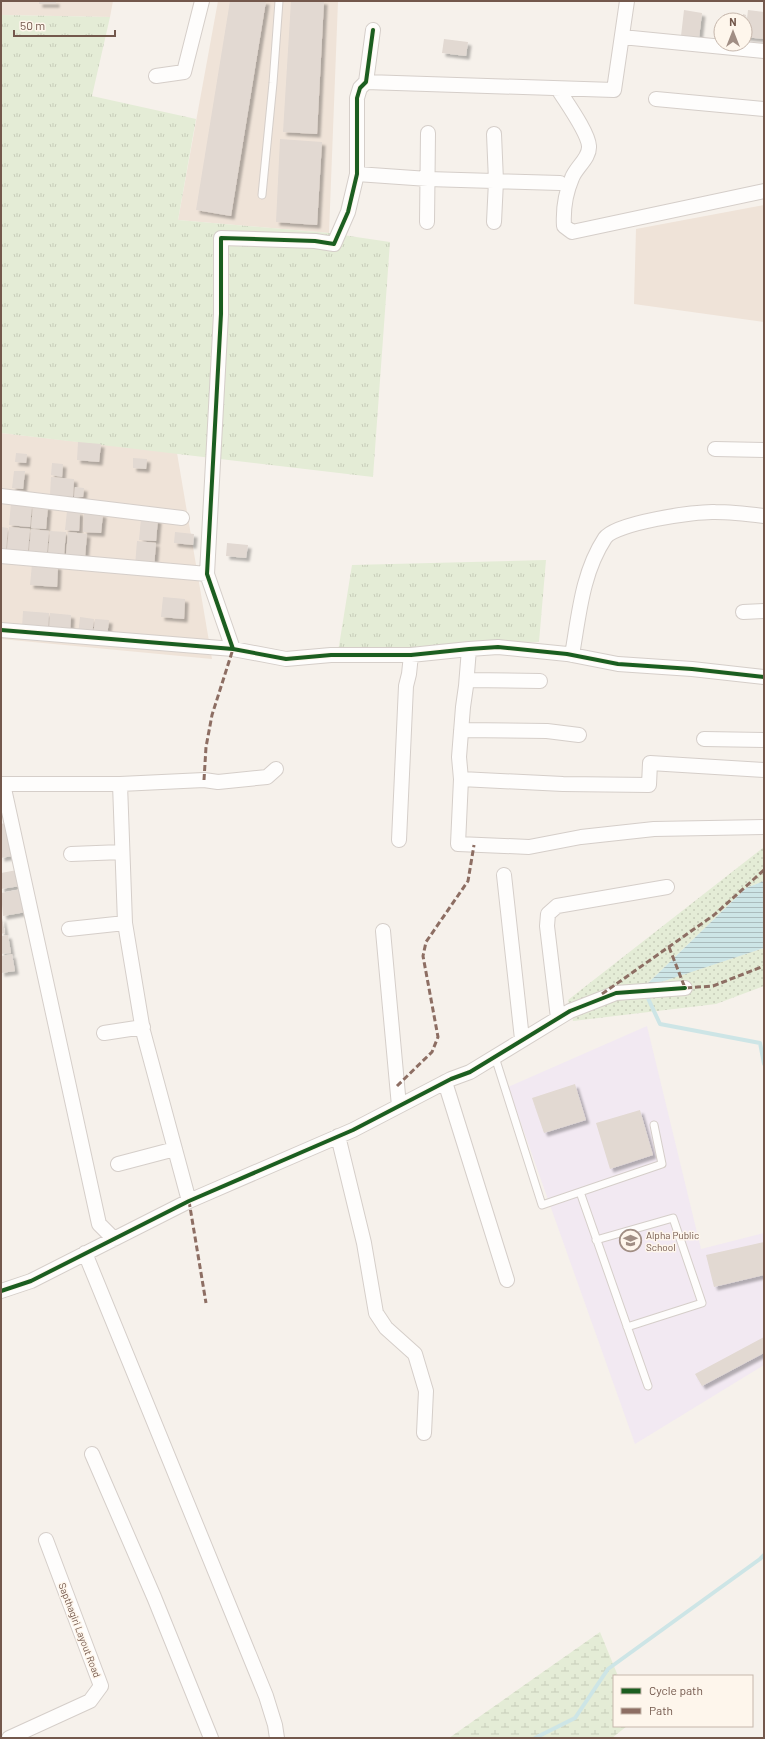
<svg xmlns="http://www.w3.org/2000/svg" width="765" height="1739" font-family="Barlow,sans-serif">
<defs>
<pattern id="grass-tufts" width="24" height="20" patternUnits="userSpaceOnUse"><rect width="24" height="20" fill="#e4ecd6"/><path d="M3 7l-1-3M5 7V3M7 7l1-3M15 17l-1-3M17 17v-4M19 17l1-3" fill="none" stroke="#c7ccb9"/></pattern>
<pattern id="wetland-marsh" width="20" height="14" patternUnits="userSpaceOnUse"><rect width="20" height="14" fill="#e4ecd6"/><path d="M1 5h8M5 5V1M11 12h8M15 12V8" fill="none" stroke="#c7ccb9"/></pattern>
<pattern id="park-dots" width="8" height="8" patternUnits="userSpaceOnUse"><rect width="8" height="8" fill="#e4ecd6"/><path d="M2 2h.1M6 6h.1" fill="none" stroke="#c7ccb9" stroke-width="1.8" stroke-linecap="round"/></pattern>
<pattern id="water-rules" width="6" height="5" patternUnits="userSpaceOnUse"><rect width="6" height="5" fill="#cde5e6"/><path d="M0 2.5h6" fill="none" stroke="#abbcbd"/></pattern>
<filter id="shadow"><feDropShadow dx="3.5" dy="3.5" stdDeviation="1" flood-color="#0004"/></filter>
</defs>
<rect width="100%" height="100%" fill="#f6f1eb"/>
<!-- residential -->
<path fill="#efe3d8" d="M1 1H113L110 17 1 15Z
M218 1H338L329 233 178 220Z
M764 205V322L634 304 636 229Z
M1 433 177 453 212 659 1 639Z"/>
<!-- education -->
<path fill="#f2e9f2" d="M647 1026 701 1249 764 1233V1365L635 1444 508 1087Z"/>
<!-- grass -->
<path fill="url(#grass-tufts)" d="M1 15 110 17 92 96 196 119 178 220 329 233 390 242 373 477 1 433Z
M546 560 539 642 338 652 352 565Z"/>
<!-- wetland -->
<path fill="url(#wetland-marsh)" d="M600 1632 618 1676H614V1726H627L612 1738H449Z"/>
<!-- park -->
<path fill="url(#park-dots)" d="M764 847V881L746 888 644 987 764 948V986L716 1004 573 1021 568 1000Z"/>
<!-- water -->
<path fill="url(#water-rules)" d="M764 881V948L643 988 746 888Z"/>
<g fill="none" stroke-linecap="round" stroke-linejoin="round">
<!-- stream -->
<path stroke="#cde5e6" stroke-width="4" d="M646 994 660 1024 760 1043 764 1064
M535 1738 575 1718 608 1669 760 1559 764 1555"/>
</g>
<!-- building -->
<path fill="#e2d9d2" filter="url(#shadow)" d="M39 1H56V4H39Z
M230 1H266L231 216 196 210Z
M291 1H324L317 134 283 132Z
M684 10 702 13 699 38 681 36Z
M748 10 764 12V39L745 37Z
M724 14 743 16V14L746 15 745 20H723Z
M444 39 468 42 466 56 442 53Z
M280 139 322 142 317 225 276 222Z
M78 442 101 444 99 462 77 460Z
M16 453 27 454 26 463 15 462Z
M133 458 147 459 146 469 133 468Z
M52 463 63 464 62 477 51 475Z
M14 471H25L23 489 12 488Z
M51 477 74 479 73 497 50 495Z
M75 487 84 488 83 497H74Z
M11 503 32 505 30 527 9 525Z
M33 505 48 506 46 529 31 528Z
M67 511 80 512 79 531 65 530Z
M84 512 103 514 101 533 83 532Z
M141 518 158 519 156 541 139 540Z
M1 527 8 528 6 550 1 549Z
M9 527 30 529 28 551 7 549Z
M31 529 49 531 47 553 29 551Z
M50 531 66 532 64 555 48 554Z
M68 532 87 534 85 557 66 555Z
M175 532 194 534 193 545 174 543Z
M137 541 156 543 154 567 135 566Z
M227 543 248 545 246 558 226 556Z
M32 564 58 566 57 587 30 585Z
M163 597 185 599 184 619 161 617Z
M23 611 49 613 48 630 22 628Z
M50 613 71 615 70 633 49 631Z
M80 617 94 619 92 636 78 635Z
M95 619 109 620 107 637 93 636Z
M5 823 12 856 1 858V824Z
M17 870 20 886 1 889V873Z
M22 889 26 912 3 916 1 893Z
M1 918H2L5 933 1 934Z
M8 935 11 953 1 954V936Z
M12 954 15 971 1 973V956Z
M575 1084 586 1120 544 1133 532 1098Z
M640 1110 653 1155 610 1169 596 1123Z
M764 1242V1275L714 1287 706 1255Z
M764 1337V1353L702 1386 695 1374Z"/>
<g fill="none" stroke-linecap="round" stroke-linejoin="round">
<defs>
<path id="service" d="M262 195 273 83 279 1
M495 1057 542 1205 662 1164 654 1125
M580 1192 648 1386
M596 1240 673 1218 702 1303 627 1327"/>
<path id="minor" d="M622 37 764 51
M156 76 184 72 202 1
M366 82 614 90 627 1
M558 89C566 102 588 132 589 146 590 158 576 167 572 178 566 192 563 210 564 226L572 232 764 191
M656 99 764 109
M357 174 428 179 560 183
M427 222 428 133
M494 222 496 181 494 134
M715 449 764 450
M1 496 182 518
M1 556 207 574
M743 612 764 611
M1 630 233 649 286 659 331 655H411L469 649 498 647 567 654 618 664 692 669 764 677
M233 649 207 574 221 314V238L315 241 334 244 348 212 357 174V98L360 88 366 82 373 30
M469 649 466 686 463 707 459 757 461 779 458 844 529 847 581 837 654 829 764 827
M572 655C579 615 582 573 605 538 615 523 696 511 715 512 732 512 748 514 764 516
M467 680 540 681
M461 730 547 731 579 735
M704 739 764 740
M461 779 563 784 649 785 650 763 764 770
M1 784H3L99 1224 114 1239
M3 784H120L204 780 218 782 267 777 276 769
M120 784 125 923 143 1031 189 1201
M399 840 406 686 409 674 411 655
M71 854 122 852
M504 875 522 1039
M69 929 125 923
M383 931 399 1106
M558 1018 547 926 548 914 557 906 667 887
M104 1033 143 1027
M445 1082 507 1280
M338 1136 364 1243 376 1313 386 1328 415 1354 426 1391 424 1433
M118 1164 175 1149
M85 1253 266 1696 275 1725 277 1738
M1 1291 31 1281 189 1201 353 1130 451 1079 470 1072 570 1011 616 993 685 988
M92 1454 154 1597 211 1738
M9 1738 90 1701 101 1686 46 1540"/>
</defs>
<!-- service casing -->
<use href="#service" stroke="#d5cec9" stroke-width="9"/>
<!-- minor casing -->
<use href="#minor" stroke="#d5cec9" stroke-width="16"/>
<!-- service -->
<use href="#service" stroke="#fefdfc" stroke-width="7"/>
<!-- minor -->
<use href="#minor" stroke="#fefdfc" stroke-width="14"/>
<!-- quiet -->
<path stroke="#8d6e63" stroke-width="3" stroke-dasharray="6 3" stroke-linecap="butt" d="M204 780 206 747 212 715 233 649
M669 947 685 988 713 986 764 966
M602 994 714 915 764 870
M397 1086 432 1052 438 1037 423 956 426 942 468 881 474 845
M189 1201 206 1303"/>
<defs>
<path id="cycleway" d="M1 630 233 649 286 659 331 655H411L469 649 498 647 567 654 618 664 692 669 764 677
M233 649 207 574 221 314V238L315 241 334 244 348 212 357 174V98L360 88 366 82 373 30
M1 1291 31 1281 189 1201 353 1130 451 1079 470 1072 570 1011 616 993 685 988"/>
</defs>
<!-- cycleway casing -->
<use href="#cycleway" stroke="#fef6ec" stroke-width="6"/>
<!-- cycleway -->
<use href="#cycleway" stroke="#1b5e20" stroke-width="4"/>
</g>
<!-- icons -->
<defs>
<symbol id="school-ring" viewBox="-11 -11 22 22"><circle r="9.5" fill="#fef6ec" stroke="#a18e84" stroke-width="1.5"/><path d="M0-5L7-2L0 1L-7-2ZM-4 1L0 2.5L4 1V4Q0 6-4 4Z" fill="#a18e84"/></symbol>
</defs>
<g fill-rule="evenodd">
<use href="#school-ring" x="618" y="1228" width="25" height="25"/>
</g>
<g text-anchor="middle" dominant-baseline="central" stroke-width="3" stroke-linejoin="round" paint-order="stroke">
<!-- poi labels -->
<g font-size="10" fill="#73584c" stroke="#fef6ec" text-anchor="start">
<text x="646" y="1235">Alpha Public<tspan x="646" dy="12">School</tspan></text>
</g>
<!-- street labels -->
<g font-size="10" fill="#73584c" stroke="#fef6ec">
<text transform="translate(80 1630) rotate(69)">Sapthagiri Layout Road</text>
</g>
</g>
<!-- border -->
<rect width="765" height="1739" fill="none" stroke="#73584c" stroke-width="4"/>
<!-- legend -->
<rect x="613" y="1675" width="140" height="52" fill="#fef6ec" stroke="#c6b7ac"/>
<rect x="621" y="1688" width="20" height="6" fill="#1b5e20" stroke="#c6b7ac"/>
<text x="649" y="1695" font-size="12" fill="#73584c">Cycle path</text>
<rect x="621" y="1708" width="20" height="6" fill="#8d6e63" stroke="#c6b7ac"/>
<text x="649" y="1715" font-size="12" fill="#73584c">Path</text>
<!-- north arrow -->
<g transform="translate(733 32)"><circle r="19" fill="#fef6ec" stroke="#c6b7ac"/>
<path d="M0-3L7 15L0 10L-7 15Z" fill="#a18e84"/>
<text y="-6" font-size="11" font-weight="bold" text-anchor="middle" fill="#73584c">N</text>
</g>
<!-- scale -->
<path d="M14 30v6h101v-6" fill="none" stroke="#73584c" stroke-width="2"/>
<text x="20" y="30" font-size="12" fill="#73584c" stroke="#fef6ec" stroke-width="3" paint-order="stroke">50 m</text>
</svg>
